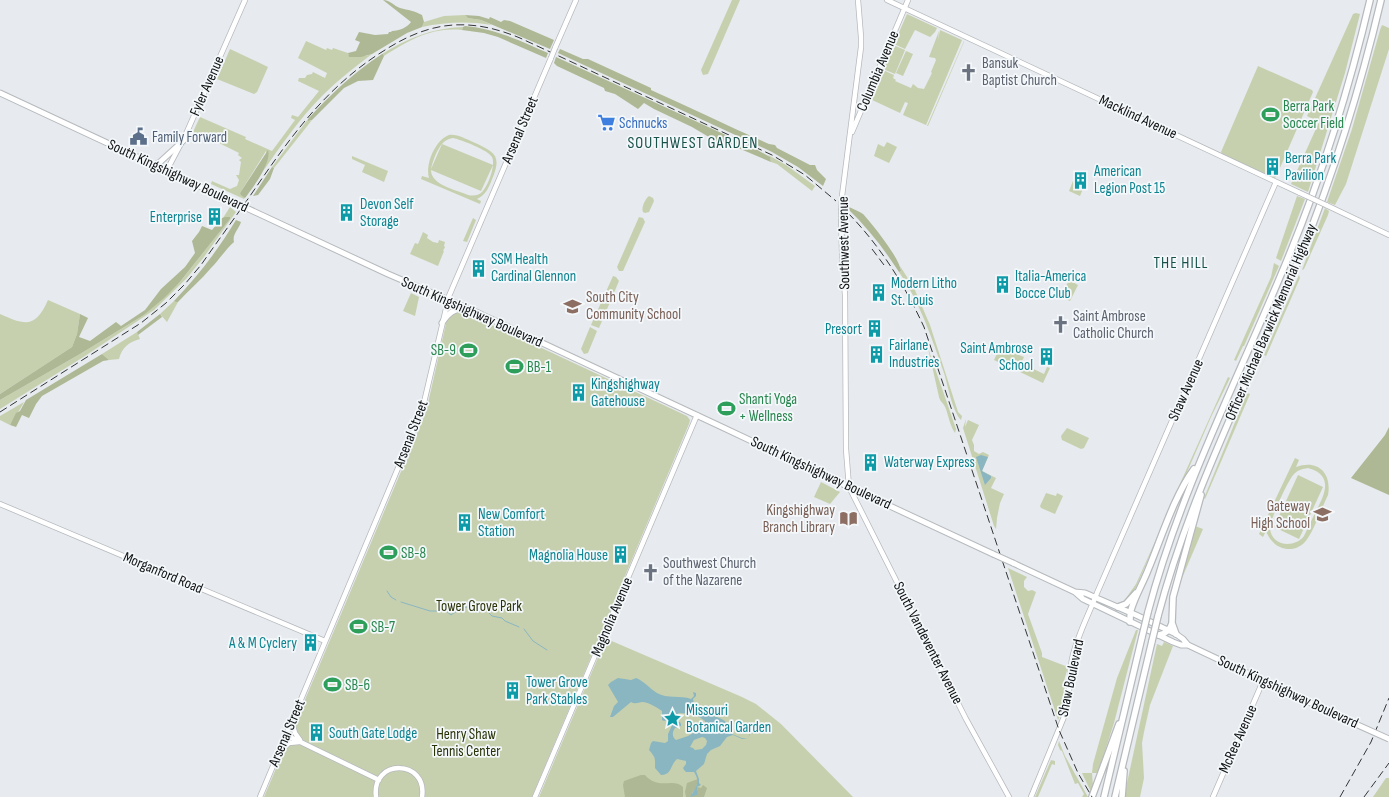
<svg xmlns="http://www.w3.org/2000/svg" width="1389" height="797" font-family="'Sofia Sans Condensed',sans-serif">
<rect width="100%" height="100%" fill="#e7eaee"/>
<!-- green -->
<path fill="#c7d0ae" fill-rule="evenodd" d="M732 0H740L708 74 703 75 701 70Z
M1356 13 1360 14 1345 73 1308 192 1291 184 1319 122 1307 116 1353 14Z
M907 14 937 28 935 32 930 37 915 30 905 49 894 44Z
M465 15 468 18 481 20 492 25C468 21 445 22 422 27L424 22 444 16Z
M1382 25 1389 28V49L1346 184 1335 205 1327 202 1352 129 1380 30Z
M463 27 462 30C432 27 409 40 384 56L383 54H382C408 38 432 28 463 27Z
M940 30 962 40 926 125 903 115 908 103 905 102 900 113 870 99 883 70 894 75 893 78 896 80 895 81 911 88 913 84 918 88 924 89 932 73 931 72 936 60 935 58 929 57 939 31 938 40Z
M306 41 326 50 327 48 332 50 333 48 348 53V55L366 56 372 54C355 67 338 80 323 95 300 118 282 144 264 170L267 160 266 151 240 193 245 197 244 199 211 184 212 181 214 182 230 189 237 186 239 180 236 175H239L241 162 239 160 242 158 238 155 239 153 207 137 205 140 195 135 193 132 200 117 246 137 245 139 272 151 295 120 291 118 292 115 298 117 319 91 298 81 299 78H305L307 75 312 74 313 72 325 78 327 73 298 58Z
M964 41V42L928 126H927Z
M893 45 905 50 895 74 883 69Z
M230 49 268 67 257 92 254 94 217 79Z
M906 51 913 54 903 76 896 73Z
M1258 66 1312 90 1313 92 1276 177 1274 178 1222 154 1221 152Z
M308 119 310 121 312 120 274 168 272 167Z
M449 135C458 134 465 139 473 142 497 153 502 156 491 182 488 189 485 195 477 199L481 201 480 204 421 179 422 176 429 178C425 165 435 140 449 135ZM453 138C462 140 488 150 492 157 496 165 488 186 482 192 478 196 473 196 468 195 456 190 431 185 431 170L481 191 493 165 442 144 431 169C434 157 440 139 453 138Z
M887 142 897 147 889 163 874 156 878 144 884 147Z
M768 155 786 165 815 186 812 191 777 164 771 162V160Z
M352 156 388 171 384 182 362 172 365 165 352 159Z
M1073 181 1084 186 1080 196 1069 191Z
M649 196 653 198 654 201 649 212 645 213 643 212C641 208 645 199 649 196Z
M1297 196 1305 199 1281 261 1276 258Z
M230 207 236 212 204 257 186 279 154 310 85 356 0 409V400L80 354 144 315 179 283 230 219V217L223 218Z
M1325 208 1329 211 1328 215 1304 269 1302 270Z
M639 217 643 218 645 222 623 271H619L617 267Z
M473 218 476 220 467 242 463 241Z
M423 232 428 235 427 238 433 242 438 243 439 240 445 242 444 246 445 247 443 251H444L438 266 410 254 415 243 418 244Z
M1274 263 1279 266 1244 346H1243L1236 361 1234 360 1271 277Z
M900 266 914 288 930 325 958 412 962 416 961 420C952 410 948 386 944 373 932 339 920 302 899 272L901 271Z
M1299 275 1300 278 1250 393 1266 356 1264 355Z
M613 276 616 277 619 281 599 328 591 325Z
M1069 280 1078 285 1070 301 1061 297Z
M411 293 419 297 415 316 403 311Z
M48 300 80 314 77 334 72 347 0 394V314C25 325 35 329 48 300Z
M174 301 178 302 167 322 160 314Z
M459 311 473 316 687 416 690 420 689 424 532 797H264L426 412 447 319 448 316Z
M590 327 597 331 588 353 584 354 581 349Z
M137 332 140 339C129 342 122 347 119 359L109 360 102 354Z
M1000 347 1024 357 1017 371 994 360Z
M928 348 956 429 955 433C949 425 948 411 944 405 942 402 940 401 939 397Z
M1023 364 1044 374 1047 367 1050 368 1043 383 1020 372Z
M1228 377 1230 378 1211 417 1181 486 1175 495Z
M1247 393 1250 394 1205 499 1204 498Z
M24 402C20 410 15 416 10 425L0 420V416Z
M966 419 965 427 968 420 979 425 972 440 974 445V451L979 454 983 452 989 455 982 471 996 478 991 488 1004 494 1000 503 997 518 996 529 994 526 963 428Z
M1067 428 1089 438 1084 448 1081 449 1062 440 1061 436Z
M1295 458 1299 460 1296 467C1318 459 1332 473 1328 495 1322 507 1313 534 1304 543 1298 549 1288 551 1280 547 1274 545 1268 537 1266 531L1263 537 1259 534ZM1308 468C1334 475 1325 494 1316 511 1312 519 1308 528 1304 536 1294 549 1271 546 1270 528 1270 520 1288 480 1294 474 1298 470 1302 469 1308 468Z
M1298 475 1323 487 1299 539 1274 527Z
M821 482 840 492 830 504 814 497Z
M1046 493 1056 496 1057 493 1063 496 1055 514 1041 508 1040 506Z
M1163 524 1137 585 1133 593 1124 603H1118L1124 601 1136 584Z
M1195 526 1203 529 1179 585 1190 549Z
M1008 568 1027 577 1024 581V587L1028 591 1032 590 1036 592 1028 614 1042 653V657L1068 667 1064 681 1065 693 1064 699 1061 714 1058 720Z
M1136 630H1138L1114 723 1098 773H1092L1093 786 1091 792 1082 773H1092L1093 764 1117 678Z
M607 639 742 697 756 704 781 724 853 797H539L605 641Z
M1164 642 1173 646 1150 705 1144 732 1142 743 1144 778 1140 797H1124L1157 644 1162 646Z
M1059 741 1065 756 1088 797H1082L1084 794 1078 783 1075 784 1062 751 1060 750 1058 745Z
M1051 760 1055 761V765L1052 764 1038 797H1035Z
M1386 778H1389V797H1373Z"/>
<!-- forest -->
<path fill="#aeb894" d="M383 0C390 0 394 6 400 8 408 10 415 11 422 15L424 22 422 27 407 33 372 54 361 57H349L348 53 356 51 360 42 355 40 359 32 375 35 388 34 389 32H391L392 31C399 31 408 27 411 22Z
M465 15 479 16 489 19 490 17 501 22 504 20 510 21 554 40 550 49 481 20 468 18Z
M465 26C496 29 521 41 548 53L546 58 498 37 484 33 462 30 463 27Z
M560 49 583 59H588L651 88V90C690 107 729 127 769 144L775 145 777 148 810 165H815L817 170 826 179 823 186 798 167 772 152 558 53Z
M382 54H383L384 56 373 80 358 81 344 88 312 120 308 121V119C330 95 354 72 382 54Z
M556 57 754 148 770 157 771 162 724 142 719 143 692 127 654 109 644 103 638 109 615 94 605 91 604 88 557 66 554 63Z
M268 150C272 163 253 187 245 198L241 195 240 193Z
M272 167 274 168 270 179 258 195 253 196Z
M849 207C853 209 859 211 863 214 873 225 899 257 901 271L899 272C884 249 868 228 848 209Z
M225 217H230V219L179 283 164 298 144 315 80 354 0 400V394L72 347 77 334 80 314 88 318 79 337 90 341 116 322 121 326 145 310 161 289 185 267 195 253 192 241 199 232 202 226 212 230 222 218Z
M236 220 241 222C239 229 232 234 234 242 225 250 219 260 211 268 201 280 189 290 178 302H176L174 301C198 276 218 250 236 220Z
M160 314 162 317 138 335 137 332Z
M102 354 109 360 103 361 42 396 36 404 29 418 22 415 16 427 10 425 16 413 20 411 26 400Z
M1389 427V495L1351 478 1385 435Z
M641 775H645C659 791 673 777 683 787V797H625L623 785 624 781Z
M698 779 696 788 692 793V796L698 792 697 787 701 788 703 785 707 788 704 797H686L685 792 687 783Z"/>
<!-- water -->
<path fill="#8ab6c2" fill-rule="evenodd" d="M981 455 988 457 982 471 991 476V478L985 485 976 457Z
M618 678 631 680 636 678C644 681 649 688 657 693 667 699 681 695 691 699L694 696 693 692 696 693V696L693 699C696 721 716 711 727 723 731 726 730 730 732 734L742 738H748L752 728 751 726H753V729L748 738 742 739 733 735 727 737 720 746 711 750 707 754 704 764 696 771 699 779V783L701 785 697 787 698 792 697 795 690 797C695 789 701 782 694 772H686L684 770 683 768 686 764V761L677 759C670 765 672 775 661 775L655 768C655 758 656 758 649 750L651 743 653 741 665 743 668 741V734L673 723 670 719 664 721 662 720V711C656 707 650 703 643 702 638 702 636 705 631 702L613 717H610L614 706 618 702 608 685 611 682ZM679 713 695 714 705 721V726L688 736 676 740C672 737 672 732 675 728L681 726V724L680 722H674L673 717ZM702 737 705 738 707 741 706 745 702 749 695 750 693 748 690 747 694 740Z"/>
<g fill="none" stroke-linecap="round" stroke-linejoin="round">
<!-- stream -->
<path stroke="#8ab6c2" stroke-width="1" d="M387 591 391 597 396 600
M401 602 430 611H446L451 615C453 613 464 607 468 607 472 607 474 611 476 613L478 610 485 609 492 616 502 618 505 621 519 627
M524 629 533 641 547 650"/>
<defs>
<path id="secondary" d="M887 0 1300 193
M555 48 576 0
M852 132 908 0
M167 170 186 134 245 0
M842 196 861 47V37L858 0
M1326 205 1389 235
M841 215 842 254 845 295 846 449 849 487 966 719 1009 797
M0 504 325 641
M292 722 295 733 300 740
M286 735 379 780
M281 750 289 743 299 742
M260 797 422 411 449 296 551 58
M376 797C371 758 428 759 422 797
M535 797 697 415
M1031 797 1066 712C1070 695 1069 677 1072 659 1077 636 1089 614 1097 593L1276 182
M1213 797 1263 681"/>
<path id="primary" d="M0 93 388 274 476 312 724 428 849 487 993 554
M155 165 160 162 184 140
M442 323C449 312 454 309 467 308
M1013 563 1075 592 1085 593 1136 615 1176 634 1183 639 1188 645
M1075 592 1083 599 1173 642 1181 645H1188L1351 722"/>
<path id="highway" d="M1118 607 1126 604 1136 593
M1148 612C1179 495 1234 387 1280 277 1318 188 1348 94 1370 0
M1158 616C1188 502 1241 397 1287 288 1327 195 1358 98 1381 0
M1130 622C1130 618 1130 614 1131 610 1135 596 1143 583 1148 570 1161 539 1174 496 1194 469
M1176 634 1172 623 1173 597 1201 495
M1159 635C1166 634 1170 630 1172 623
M1092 797 1119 724
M1104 797 1142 637
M1115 797 1152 641
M1122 797 1124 771"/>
</defs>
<!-- secondary casing -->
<use href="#secondary" stroke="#b6babd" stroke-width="6"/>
<!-- primary casing -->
<use href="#primary" stroke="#b6babd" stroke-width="7"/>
<!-- highway casing -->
<use href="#highway" stroke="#b6babd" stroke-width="8"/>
<!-- secondary -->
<use href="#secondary" stroke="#fff" stroke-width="4.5"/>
<!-- primary -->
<use href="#primary" stroke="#fff" stroke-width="5"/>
<!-- highway -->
<use href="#highway" stroke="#fff" stroke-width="5.5"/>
<!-- rail -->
<path stroke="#343537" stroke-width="1" stroke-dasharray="8 4" stroke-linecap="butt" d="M848 213C881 247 904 284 924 327L1059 730 1078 773 1092 797
M872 249 884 265
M0 412 141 323 166 303 185 284 201 265C217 242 234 219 250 196 289 139 325 87 385 50 410 34 437 23 468 25 486 26 503 31 520 38L772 155 805 175 836 201
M1340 797 1371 742 1389 698
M1364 797 1389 763"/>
<defs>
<path id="secondary-bridge" d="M551 58 555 48
M1300 193 1326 205
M841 215 842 196"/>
<path id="primary-bridge" d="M993 554 1013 563
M1351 722 1389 739"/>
<path id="highway-bridge" d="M1142 637 1148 612
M1152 641 1158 616"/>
</defs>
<!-- secondary-bridge casing -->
<use href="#secondary-bridge" stroke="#b6babd" stroke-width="6" stroke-linecap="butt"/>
<!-- primary-bridge casing -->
<use href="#primary-bridge" stroke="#b6babd" stroke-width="7" stroke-linecap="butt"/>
<!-- highway-bridge casing -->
<use href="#highway-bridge" stroke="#b6babd" stroke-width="8" stroke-linecap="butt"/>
<!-- secondary-bridge -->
<use href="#secondary-bridge" stroke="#fff" stroke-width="4.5"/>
<!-- primary-bridge -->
<use href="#primary-bridge" stroke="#fff" stroke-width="5"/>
<!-- highway-bridge -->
<use href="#highway-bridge" stroke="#fff" stroke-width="5.5"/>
</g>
<!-- icons -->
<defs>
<symbol id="church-bare" viewBox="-9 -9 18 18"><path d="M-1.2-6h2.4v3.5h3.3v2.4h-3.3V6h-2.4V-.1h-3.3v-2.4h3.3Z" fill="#6b7280" stroke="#f4f8fb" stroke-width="2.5" paint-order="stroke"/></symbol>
<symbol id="stadium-bare" viewBox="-9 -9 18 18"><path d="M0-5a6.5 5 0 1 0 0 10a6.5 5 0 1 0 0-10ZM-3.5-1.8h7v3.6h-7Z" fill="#2e9e5b" stroke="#f4f8fb" stroke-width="2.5" paint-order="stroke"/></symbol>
<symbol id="supermarket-bare" viewBox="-9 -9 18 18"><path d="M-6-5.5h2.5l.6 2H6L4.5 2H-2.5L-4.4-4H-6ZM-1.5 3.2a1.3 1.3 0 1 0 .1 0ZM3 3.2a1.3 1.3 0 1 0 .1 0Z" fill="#3f7fe0" stroke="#f4f8fb" stroke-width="2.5" paint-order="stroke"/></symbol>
<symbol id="civic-bare" viewBox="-9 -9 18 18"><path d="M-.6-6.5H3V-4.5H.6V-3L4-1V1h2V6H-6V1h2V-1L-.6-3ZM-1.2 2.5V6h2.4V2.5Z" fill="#5c6f8a" stroke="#f4f8fb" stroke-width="2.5" paint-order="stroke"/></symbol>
<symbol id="building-bare" viewBox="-9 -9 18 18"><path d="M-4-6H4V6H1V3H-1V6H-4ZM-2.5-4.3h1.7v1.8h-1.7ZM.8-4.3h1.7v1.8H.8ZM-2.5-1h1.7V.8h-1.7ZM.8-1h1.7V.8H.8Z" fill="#0f9aa8" stroke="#f4f8fb" stroke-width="2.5" paint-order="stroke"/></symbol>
<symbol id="school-bare" viewBox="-9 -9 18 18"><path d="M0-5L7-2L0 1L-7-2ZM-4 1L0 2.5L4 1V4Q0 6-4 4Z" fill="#8d6e63" stroke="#f4f8fb" stroke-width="2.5" paint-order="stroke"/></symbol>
<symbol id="library-bare" viewBox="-9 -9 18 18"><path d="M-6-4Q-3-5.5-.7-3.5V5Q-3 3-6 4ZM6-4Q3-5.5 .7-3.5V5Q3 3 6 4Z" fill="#8d6e63" stroke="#f4f8fb" stroke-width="2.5" paint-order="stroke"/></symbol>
<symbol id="sight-bare" viewBox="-9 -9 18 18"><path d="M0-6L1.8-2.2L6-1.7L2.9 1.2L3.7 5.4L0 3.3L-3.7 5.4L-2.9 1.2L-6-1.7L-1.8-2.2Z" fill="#0f9aa8" stroke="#f4f8fb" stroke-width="2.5" paint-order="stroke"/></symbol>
</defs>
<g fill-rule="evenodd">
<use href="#church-bare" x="956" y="60" width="25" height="25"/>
<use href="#stadium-bare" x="1258" y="102" width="25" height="25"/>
<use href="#supermarket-bare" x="594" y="110" width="25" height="25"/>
<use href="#civic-bare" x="126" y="124" width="25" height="25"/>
<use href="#building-bare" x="1260" y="154" width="25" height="25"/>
<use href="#building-bare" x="1068" y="168" width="25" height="25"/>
<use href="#building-bare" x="334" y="200" width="25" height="25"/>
<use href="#building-bare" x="202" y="204" width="25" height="25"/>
<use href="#building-bare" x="466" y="256" width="25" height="25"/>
<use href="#building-bare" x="990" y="272" width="25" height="25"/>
<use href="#building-bare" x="866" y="280" width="25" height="25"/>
<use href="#school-bare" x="560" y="294" width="25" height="25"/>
<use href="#church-bare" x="1048" y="312" width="25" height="25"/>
<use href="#building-bare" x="862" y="316" width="25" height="25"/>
<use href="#stadium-bare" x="456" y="338" width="25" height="25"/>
<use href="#building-bare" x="864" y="342" width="25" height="25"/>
<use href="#building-bare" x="1034" y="344" width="25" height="25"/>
<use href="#stadium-bare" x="502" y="354" width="25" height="25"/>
<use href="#building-bare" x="566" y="380" width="25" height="25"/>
<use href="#stadium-bare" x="714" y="396" width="25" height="25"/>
<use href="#building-bare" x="858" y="450" width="25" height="25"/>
<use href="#school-bare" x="1310" y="502" width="25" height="25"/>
<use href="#library-bare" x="836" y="506" width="25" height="25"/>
<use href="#building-bare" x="452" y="510" width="25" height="25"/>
<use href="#stadium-bare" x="376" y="540" width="25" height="25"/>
<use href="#building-bare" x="608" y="542" width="25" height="25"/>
<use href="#church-bare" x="638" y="560" width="25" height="25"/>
<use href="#stadium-bare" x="346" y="614" width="25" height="25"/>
<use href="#building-bare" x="298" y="630" width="25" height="25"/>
<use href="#stadium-bare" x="320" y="672" width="25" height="25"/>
<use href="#building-bare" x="500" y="678" width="25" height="25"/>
<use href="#sight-bare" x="660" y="706" width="25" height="25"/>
<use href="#building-bare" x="304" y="720" width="25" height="25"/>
</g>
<g text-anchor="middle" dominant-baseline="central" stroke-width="3.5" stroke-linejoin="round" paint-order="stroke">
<!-- worship labels -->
<g font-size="15" fill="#5b616d" stroke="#f4f8fb" text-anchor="start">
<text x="982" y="63">Bansuk<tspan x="982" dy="17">Baptist Church</tspan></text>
<text x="1073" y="316">Saint Ambrose<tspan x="1073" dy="17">Catholic Church</tspan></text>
<text x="663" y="563">Southwest Church<tspan x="663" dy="17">of the Nazarene</tspan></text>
</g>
<!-- street labels -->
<g font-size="15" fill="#0f1011" stroke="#f4f8fb">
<text transform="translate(878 71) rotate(-67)">Columbia Avenue</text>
<text transform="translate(207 86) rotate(-66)">Fyler Avenue</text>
<text transform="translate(1138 117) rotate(25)">Macklind Avenue</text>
<text transform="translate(520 130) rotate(-67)">Arsenal Street</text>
<text transform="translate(178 176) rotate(25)">South Kingshighway Boulevard</text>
<text transform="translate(844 243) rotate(-91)">Southwest Avenue</text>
<text transform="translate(472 312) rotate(24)">South Kingshighway Boulevard</text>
<text transform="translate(1271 322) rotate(-67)">Officer Michael Barwick Memorial Highway</text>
<text transform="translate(1186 390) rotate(-66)">Shaw Avenue</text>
<text transform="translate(411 434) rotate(-69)">Arsenal Street</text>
<text transform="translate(821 473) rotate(25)">South Kingshighway Boulevard</text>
<text transform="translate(163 573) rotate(23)">Morganford Road</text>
<text transform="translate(612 617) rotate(-67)">Magnolia Avenue</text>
<text transform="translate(928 643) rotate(63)">South Vandeventer Avenue</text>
<text transform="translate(1071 678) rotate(-78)">Shaw Boulevard</text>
<text transform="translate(1288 692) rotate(25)">South Kingshighway Boulevard</text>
<text transform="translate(287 733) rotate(-67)">Arsenal Street</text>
<text transform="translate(1238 739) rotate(-66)">McRee Avenue</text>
</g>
<!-- leisure labels -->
<g font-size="15" fill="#27864d" stroke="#f4f8fb" text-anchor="start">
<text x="1283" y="106">Berra Park<tspan x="1283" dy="17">Soccer Field</tspan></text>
<text x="456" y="350" text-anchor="end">SB-9</text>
<text x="527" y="367">BB-1</text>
<text x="739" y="399">Shanti Yoga<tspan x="739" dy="17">+ Wellness</tspan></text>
<text x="401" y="553">SB-8</text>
<text x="371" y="627">SB-7</text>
<text x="345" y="685">SB-6</text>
</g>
<!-- shop labels -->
<g font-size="15" fill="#366cbe" stroke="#f4f8fb" text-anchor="start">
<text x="619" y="123">Schnucks</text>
</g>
<!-- service labels -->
<g font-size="15" fill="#4e5e75" stroke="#f4f8fb" text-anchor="start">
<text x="152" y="137">Family Forward</text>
</g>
<!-- culture labels -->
<g font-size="15" fill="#0d838f" stroke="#f4f8fb" text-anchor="start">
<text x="1285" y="158">Berra Park<tspan x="1285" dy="17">Pavilion</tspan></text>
<text x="1094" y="171">American<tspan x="1094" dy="17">Legion Post 15</tspan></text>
<text x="360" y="204">Devon Self<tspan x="360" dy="17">Storage</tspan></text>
<text x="202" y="217" text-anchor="end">Enterprise</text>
<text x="491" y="259">SSM Health<tspan x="491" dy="17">Cardinal Glennon</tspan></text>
<text x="1015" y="276">Italia-America<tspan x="1015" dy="17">Bocce Club</tspan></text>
<text x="891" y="283">Modern Litho<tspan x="891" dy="17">St. Louis</tspan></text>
<text x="862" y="329" text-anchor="end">Presort</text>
<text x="889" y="345">Fairlane<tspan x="889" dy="17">Industries</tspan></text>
<text x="1033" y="348" text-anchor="end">Saint Ambrose<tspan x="1033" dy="17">School</tspan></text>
<text x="591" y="384">Kingshighway<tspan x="591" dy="17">Gatehouse</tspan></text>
<text x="884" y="462">Waterway Express</text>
<text x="478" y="514">New Comfort<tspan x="478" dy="17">Station</tspan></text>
<text x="608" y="555" text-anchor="end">Magnolia House</text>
<text x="297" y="643" text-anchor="end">A &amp; M Cyclery</text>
<text x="526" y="682">Tower Grove<tspan x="526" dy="17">Park Stables</tspan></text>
<text x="686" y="710">Missouri<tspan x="686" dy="17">Botanical Garden</tspan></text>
<text x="329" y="733">South Gate Lodge</text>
</g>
<!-- education labels -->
<g font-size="15" fill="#785e54" stroke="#f4f8fb" text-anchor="end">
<text x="586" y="297" text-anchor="start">South City<tspan x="586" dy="17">Community School</tspan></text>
<text x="1310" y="506">Gateway<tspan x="1310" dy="17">High School</tspan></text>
<text x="835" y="510">Kingshighway<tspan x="835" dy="17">Branch Library</tspan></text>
</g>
<!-- park labels -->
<g font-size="15" fill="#2a3207" stroke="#f4f8fb">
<text x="479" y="606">Tower Grove Park</text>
<text x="466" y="734">Henry Shaw<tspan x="466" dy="17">Tennis Center</tspan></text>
</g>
<!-- neighbourhood labels -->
<g font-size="16" letter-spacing="1" fill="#17514a" stroke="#f4f8fb">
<text x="693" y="143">SOUTHWEST GARDEN</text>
<text x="1181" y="263">THE HILL</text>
</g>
</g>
</svg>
